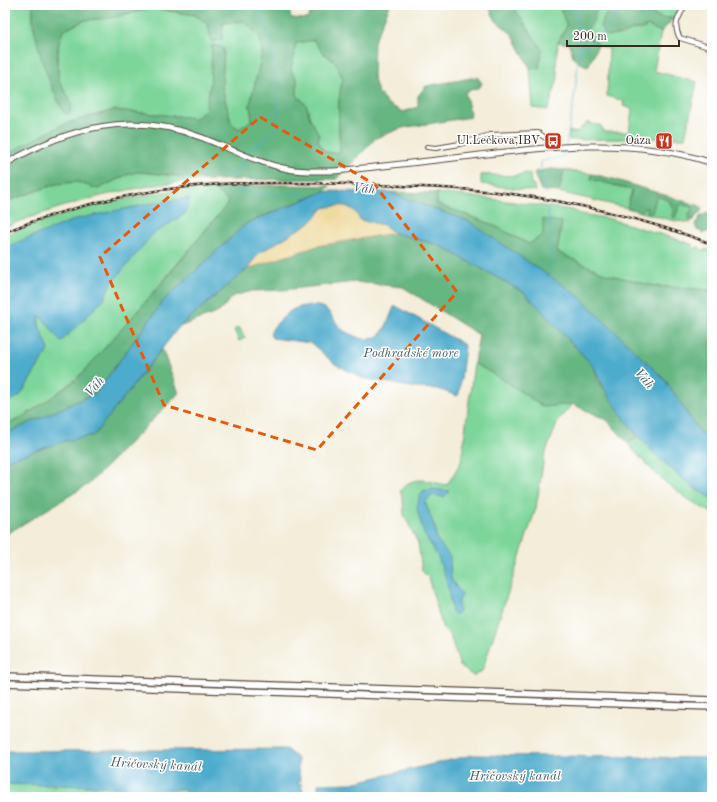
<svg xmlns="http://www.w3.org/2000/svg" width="717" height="802" font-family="'Old Standard TT',serif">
<rect width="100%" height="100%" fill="#fff"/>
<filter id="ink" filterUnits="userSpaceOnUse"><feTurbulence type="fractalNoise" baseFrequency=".025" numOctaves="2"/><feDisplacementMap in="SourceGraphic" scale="8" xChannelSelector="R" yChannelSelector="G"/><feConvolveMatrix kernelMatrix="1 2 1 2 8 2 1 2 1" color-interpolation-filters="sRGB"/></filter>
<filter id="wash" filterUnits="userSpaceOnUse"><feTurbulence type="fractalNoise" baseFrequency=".012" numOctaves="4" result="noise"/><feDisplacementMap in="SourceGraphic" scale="16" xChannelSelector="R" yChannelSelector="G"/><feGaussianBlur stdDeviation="0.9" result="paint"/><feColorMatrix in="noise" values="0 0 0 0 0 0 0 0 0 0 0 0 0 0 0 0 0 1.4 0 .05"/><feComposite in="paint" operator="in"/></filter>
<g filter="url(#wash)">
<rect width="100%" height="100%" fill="#f3edd9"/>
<!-- green -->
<path fill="#7dd59a" stroke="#5c805c" d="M5 5H33L32 23 64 113 69 114 72 104 59 80 57 62 59 41 63 31 85 20 110 18 151 8 195 15 207 23 222 39 223 23 244 21 260 37 262 53 250 105 252 120 239 129 231 123 222 87 224 49 210 86 205 111 195 118 114 110 64 124 5 155Z
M512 5H559L567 26 558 42 556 65 558 78 548 110 533 108 530 68 539 67Z
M595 5H611L601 26 621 36 634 29 641 30 648 26 661 32 654 71 697 82 685 138 569 140V131L576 133 588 122 595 125H600L605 132H629L632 109 623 106 624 101 607 96 609 49 598 45 594 40 589 38 585 32 596 12Z
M638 5H682L674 18H662L637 9Z
M314 40 322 52 335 62 343 79C336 102 339 127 340 152L330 153 323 150 318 141 319 135 309 116 307 106 297 95V79L291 70 296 43Z
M564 170 592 174 591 179 632 190 627 208 559 192Z
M137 172C158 173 179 178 200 177L204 180C136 184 68 202 5 227V202L56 184 77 182 98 189 126 175Z
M526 173 530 174 531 184 534 186 536 191 481 184V175C495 174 512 178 526 173Z
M212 187 229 202 99 357C71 385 40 408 5 426V235C71 208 140 192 212 187Z
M437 193 483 198 572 210 581 214 611 219 682 241 693 245V248L696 249 698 246 703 251 706 249 712 252V290L655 286 606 274 557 252 562 222 529 244 491 224 437 204Z
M657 196 669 201 673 208 672 217H675L679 206 682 204 693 208 688 215 691 223 671 220 641 212 644 208H647Z
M239 327 245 338 239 341 234 330Z
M474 363 507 382 543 407 572 404 558 421 544 457 536 508 482 671 473 676 460 666 450 635 443 629 428 577 422 571 418 543 404 515 403 499 400 491C414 473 427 482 447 485L461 462Z
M638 437 696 490 712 498V513C679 496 650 472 628 443Z
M5 784 102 786 126 788 180 790 181 788 202 797H5Z"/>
<!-- forest -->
<path fill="#66b682" stroke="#507050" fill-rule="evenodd" d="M33 5H288L291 18 307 19 315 5H390L374 42 373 76 378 92 388 104 403 112 418 107V96L426 86 477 77 482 83 480 87 465 92 471 117 402 128 376 138 337 179 204 180 200 177 183 178 173 175 137 172 126 175 98 189 77 182 56 184 5 202V155L64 124 114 110 195 118 205 111 210 86 212 45 219 46 224 49 222 87 231 123 239 129 252 120 250 105 262 53 260 37 244 21 223 23 222 39 212 42 207 23 195 15 151 8 110 18 85 20 63 31 59 41 57 62 59 80 72 104 69 114 64 113C48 82 32 40 33 5ZM314 40 322 52 335 62 343 79C336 102 339 127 340 152L330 153 323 150 318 141 319 135 309 116 307 106 297 95V79L291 70 296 43Z
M488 5H512L542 49 539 68H530L512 34 496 21Z
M559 5H595C597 17 593 23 585 32L589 38 594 40 598 45 588 67 574 59 569 44 558 42 567 26Z
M611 5H638L637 9 662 18H674L661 32 648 26C641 30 638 27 632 30 620 34 620 36 606 36L600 26Z
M551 169 564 170 559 192 541 190 534 173 538 171Z
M592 174 613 179 700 206 702 210 692 221 688 218 693 208 682 204 679 206 675 218 672 217 673 208 669 201 657 196 652 212H647V208H645L641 212 627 208 632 190 591 179Z
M281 185 330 186 325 191 247 223 164 300 96 393 5 434V426L28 414 77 379 159 287 229 202 212 187Z
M388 192 437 193V204L491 224 529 244 543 235V219L562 222 557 252 606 274 655 286 712 290V442L699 431 665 380 468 221Z
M712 211V230L704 233 697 230 695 224 701 216Z
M394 233 439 245 525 293 594 367 598 380 638 437 628 443 607 420 572 404 543 407 507 382 474 363 479 335 403 287 355 282 282 290 252 291 233 296 219 312 179 327 247 269 317 246Z
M162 349 179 393 89 484 5 535V461L61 442 94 435Z"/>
<!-- sand -->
<path fill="#eeda9e" stroke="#94825e" d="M344 205 356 211 360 220 384 225 394 233 317 246 247 269 258 254 312 221 323 207Z"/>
<!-- water -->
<path fill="#4dabcc" stroke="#446a75" d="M325 191 388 192 468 221 576 294 665 380 699 431 712 442V498C671 479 609 409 594 367L525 293 439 245 394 233 384 225 360 220C352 202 340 205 323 208L312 221 258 254 247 269 179 327 94 435 61 442 5 461V434L96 393 164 300 247 223Z
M190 198 185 214 153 234 110 285 104 299 61 342 45 321 39 316V326L49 349 20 396 5 403V247L76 219 152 203Z
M396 306 463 344 465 347 459 394 457 396 438 389 417 388 362 378 335 364 311 343 272 338 270 334C272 326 282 319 288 313 296 305 320 302 328 311 333 316 335 323 341 328 345 333 351 334 357 337 382 346 386 325 394 307Z
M431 489 450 491 444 497 433 495 425 502 436 530V538L450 557 451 579 462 595 458 603 459 611 456 615 452 612 447 582 438 557 424 534 417 509 419 497 423 491Z
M286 749 298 759V770L301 781H298V784H302L301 788 303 789V792L301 793H303V797H202L181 788 180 790 126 788 102 786 5 784V751Z
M472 755 712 758V797H318V795L321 793V791H318V784L352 783Z"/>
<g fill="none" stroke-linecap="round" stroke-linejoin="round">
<!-- stream -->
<path stroke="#4dabcc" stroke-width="1" d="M578 51C601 38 609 28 622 5
M566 146C572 108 587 40 573 5
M247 153C256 144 270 139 276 126 281 112 273 51 269 35 265 25 259 15 254 5
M541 168V161L561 157 565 154 566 149
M541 171 545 193
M222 172 232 173 236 176
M236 175 245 158
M236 188 240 192 271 193 278 196 289 193 307 195 310 197
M547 207 551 233 550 277"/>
</g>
</g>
<g filter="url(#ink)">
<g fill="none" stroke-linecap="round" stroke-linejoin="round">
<defs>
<path id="minor" d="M685 5C679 17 672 25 680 38L712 48
M427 147 436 148 460 144 490 135 538 133 549 140 553 147"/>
<path id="major" d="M5 164C69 127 131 110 203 138 231 149 258 163 288 169 303 172 319 171 334 171 377 167 420 162 463 157 546 147 631 136 712 163"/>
<path id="highway" d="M5 676 712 700
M5 683 712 707"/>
</defs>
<!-- minor casing -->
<use href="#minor" stroke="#57473a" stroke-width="6"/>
<!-- major casing -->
<use href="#major" stroke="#57473a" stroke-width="7"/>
<!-- highway casing -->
<use href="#highway" stroke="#57473a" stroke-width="8"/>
<!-- minor -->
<use href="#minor" stroke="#fff" stroke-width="4"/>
<!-- major -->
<use href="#major" stroke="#fff" stroke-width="5"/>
<!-- highway -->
<use href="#highway" stroke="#fff" stroke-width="5.5"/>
<defs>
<path id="rail" d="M5 232C75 204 148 188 223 184 265 182 308 183 350 184 402 186 454 187 505 193 576 202 645 219 712 244"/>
</defs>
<!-- rail casing -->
<use href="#rail" stroke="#3b2a1e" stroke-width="2.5"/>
<!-- rail -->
<use href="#rail" stroke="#fff" stroke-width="1" stroke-dasharray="3" stroke-linecap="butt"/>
</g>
</g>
<!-- marked area -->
<path fill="none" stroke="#e8590c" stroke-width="3" stroke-dasharray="8 5" stroke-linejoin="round" d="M260 117 374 184 457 292 317 450 164 405 100 257Z"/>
<!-- icons -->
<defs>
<symbol id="bus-square" viewBox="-11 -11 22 22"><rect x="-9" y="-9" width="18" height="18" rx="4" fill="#c8321e" stroke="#fff"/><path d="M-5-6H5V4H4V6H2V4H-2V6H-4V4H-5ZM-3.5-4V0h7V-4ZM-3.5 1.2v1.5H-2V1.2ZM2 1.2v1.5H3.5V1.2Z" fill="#fff"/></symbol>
<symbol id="restaurant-square" viewBox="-11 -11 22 22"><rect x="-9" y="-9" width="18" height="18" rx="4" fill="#c8321e" stroke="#fff"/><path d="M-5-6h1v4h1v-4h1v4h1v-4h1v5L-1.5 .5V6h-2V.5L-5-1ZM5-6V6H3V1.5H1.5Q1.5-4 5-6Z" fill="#fff"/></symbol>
</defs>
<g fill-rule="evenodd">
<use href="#bus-square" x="543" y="131" width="20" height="20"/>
<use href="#restaurant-square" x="654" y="131" width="20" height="20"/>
</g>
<g text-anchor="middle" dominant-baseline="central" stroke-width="3" stroke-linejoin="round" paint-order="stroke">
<!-- poi labels -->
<g font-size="12" fill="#3b2a1e" stroke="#fff" text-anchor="end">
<text x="540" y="141">Ul.Lečkova,IBV</text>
<text x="651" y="141">Oáza</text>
</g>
<!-- water labels -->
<g font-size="13" font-style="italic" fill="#425e64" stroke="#fff">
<text transform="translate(364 189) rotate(6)">Váh</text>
<text x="411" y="353">Podhradské more</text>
<text transform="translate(644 379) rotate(49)">Váh</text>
<text transform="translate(95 387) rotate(-49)">Váh</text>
<text transform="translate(156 765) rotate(3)">Hričovský kanál</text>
<text x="515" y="776">Hričovský kanál</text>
</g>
</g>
<!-- margin -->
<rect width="717" height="802" fill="none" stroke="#fff" stroke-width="20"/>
<!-- scale -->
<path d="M567 40v6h112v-6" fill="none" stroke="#3b2a1e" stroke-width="2"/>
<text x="573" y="40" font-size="12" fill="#3b2a1e" stroke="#ffffff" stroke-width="3" paint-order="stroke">200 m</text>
</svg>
